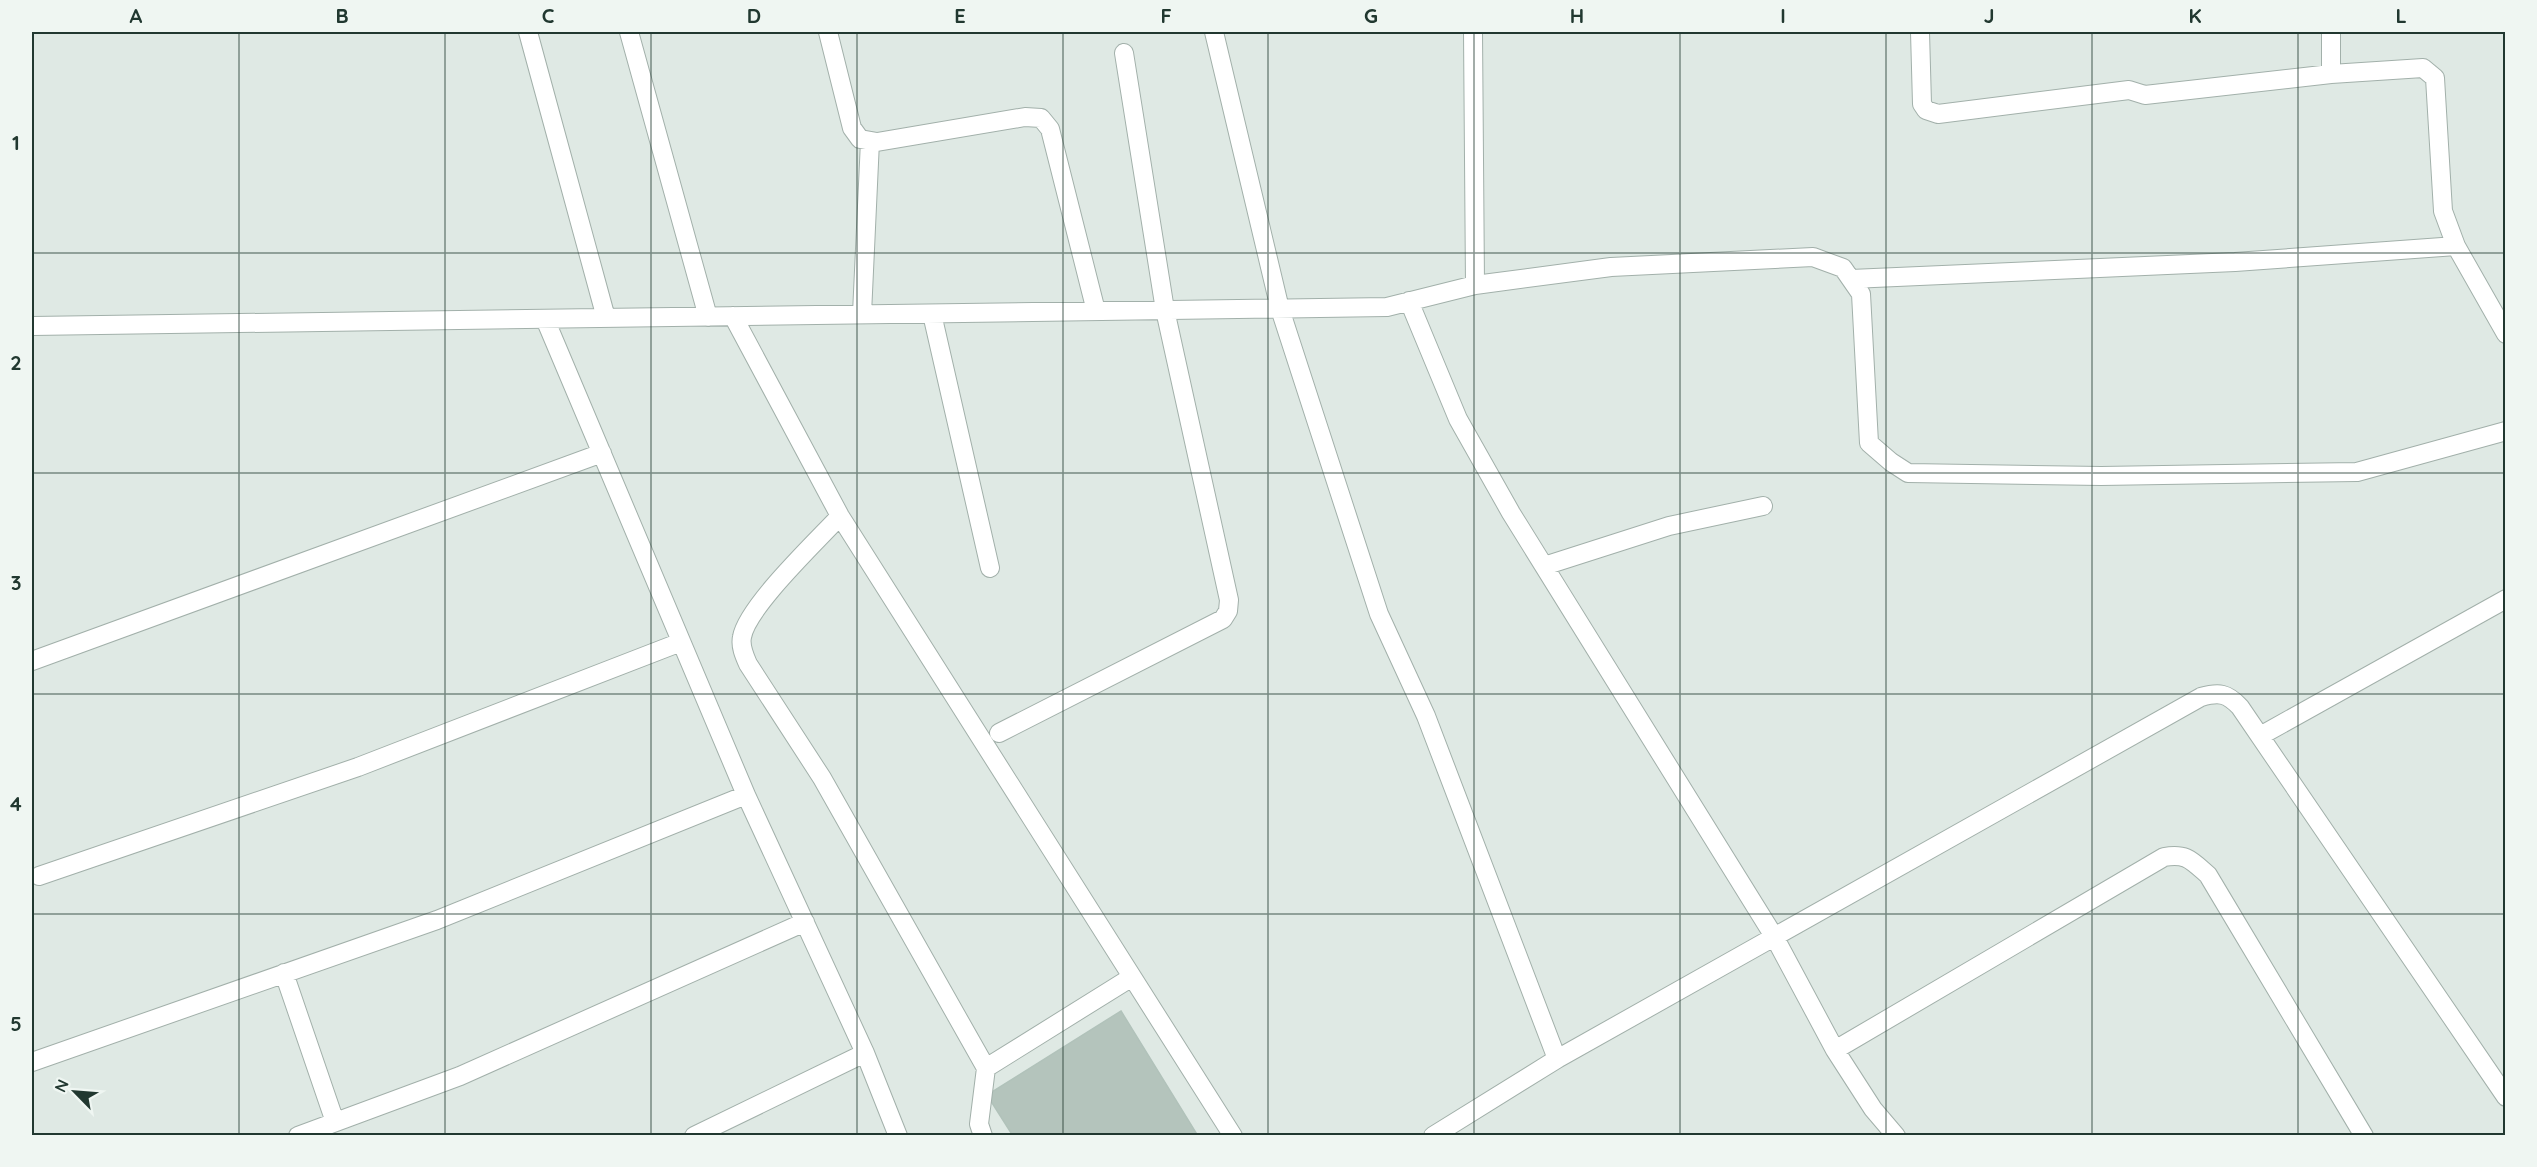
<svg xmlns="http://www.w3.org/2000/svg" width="2537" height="1167" font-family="Quicksand,sans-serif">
<rect width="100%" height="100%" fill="#dfe9e4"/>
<!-- building -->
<path fill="#b4c4bc" stroke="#b1c2ba" stroke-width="1.5" d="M1121 1011 1198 1136H1013L987 1095Z"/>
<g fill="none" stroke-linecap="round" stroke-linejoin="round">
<defs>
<path id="minor" d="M528 32 606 318
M629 32 708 317
M828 32 852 128 860 139 877 142 1025 117 1041 118 1050 129 1096 311
M1214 32 1280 309 1379 614 1426 716 1557 1059
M1920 32 1922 104 1926 110 1938 114 2129 90 2145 95 2331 74 2423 68 2435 78 2443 211 2456 246 2506 334
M2331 32V74
M1851 279 2235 262 2456 246
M1475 285 1611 267 1813 257 1843 268 1861 294 1869 443 1891 462 1908 473 2101 476 2357 472 2506 431
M1409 301 1458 419 1511 513 1775 938 1835 1050 1873 1109 1896 1136
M862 314 870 141
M932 314 990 568
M733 316 840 516 1233 1136
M545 319 746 795 865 1053 898 1136
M32 326 1387 307 1475 285 1473 32
M840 516C817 541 747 607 742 637 740 646 744 655 748 664L822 778 986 1068 979 1124 983 1136
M1544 566 1669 526 1763 506
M32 661 602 453
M999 733 1223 619 1228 611 1229 600 1165 310 1124 53
M2260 736 2506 599
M39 876 358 767 681 642
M284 973 335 1122
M1835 1050 2164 857C2186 853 2191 860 2208 875L2364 1136
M32 1062 437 920 746 795
M986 1068 1132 977
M298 1136 460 1076 805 922
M694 1136 865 1053
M1433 1136 1557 1059 2201 697C2219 692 2227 693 2240 707L2506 1097"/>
</defs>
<!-- minor casing -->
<use href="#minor" stroke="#a2b0aa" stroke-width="20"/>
<!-- minor -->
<use href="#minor" stroke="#fff" stroke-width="18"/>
</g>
<!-- grid -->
<path fill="none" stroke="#213830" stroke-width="1.5" stroke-opacity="0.55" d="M239 32V1136M445 32V1136M651 32V1136M857 32V1136M1063 32V1136M1268 32V1136M1474 32V1136M1680 32V1136M1886 32V1136M2092 32V1136M2298 32V1136M32 253H2506M32 473H2506M32 694H2506M32 914H2506"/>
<!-- border -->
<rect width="2537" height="1167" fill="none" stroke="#eff6f2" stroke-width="66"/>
<!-- north arrow -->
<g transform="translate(75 1092) rotate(295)" stroke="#eff6f2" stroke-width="4.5" paint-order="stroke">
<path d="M0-4.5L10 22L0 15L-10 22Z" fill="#213830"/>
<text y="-9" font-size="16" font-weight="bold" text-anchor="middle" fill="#213830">N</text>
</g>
<rect x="33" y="33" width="2471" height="1101" fill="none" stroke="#213830" stroke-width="2"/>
<g font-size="20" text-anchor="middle" font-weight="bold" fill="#213830">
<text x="136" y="23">A</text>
<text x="342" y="23">B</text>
<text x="548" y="23">C</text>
<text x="754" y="23">D</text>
<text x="960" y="23">E</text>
<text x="1166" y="23">F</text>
<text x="1371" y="23">G</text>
<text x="1577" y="23">H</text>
<text x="1783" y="23">I</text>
<text x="1989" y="23">J</text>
<text x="2195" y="23">K</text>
<text x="2401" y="23">L</text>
<text x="16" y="150">1</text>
<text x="16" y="370">2</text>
<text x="16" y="590">3</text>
<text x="16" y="811">4</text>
<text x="16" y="1031">5</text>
</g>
</svg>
